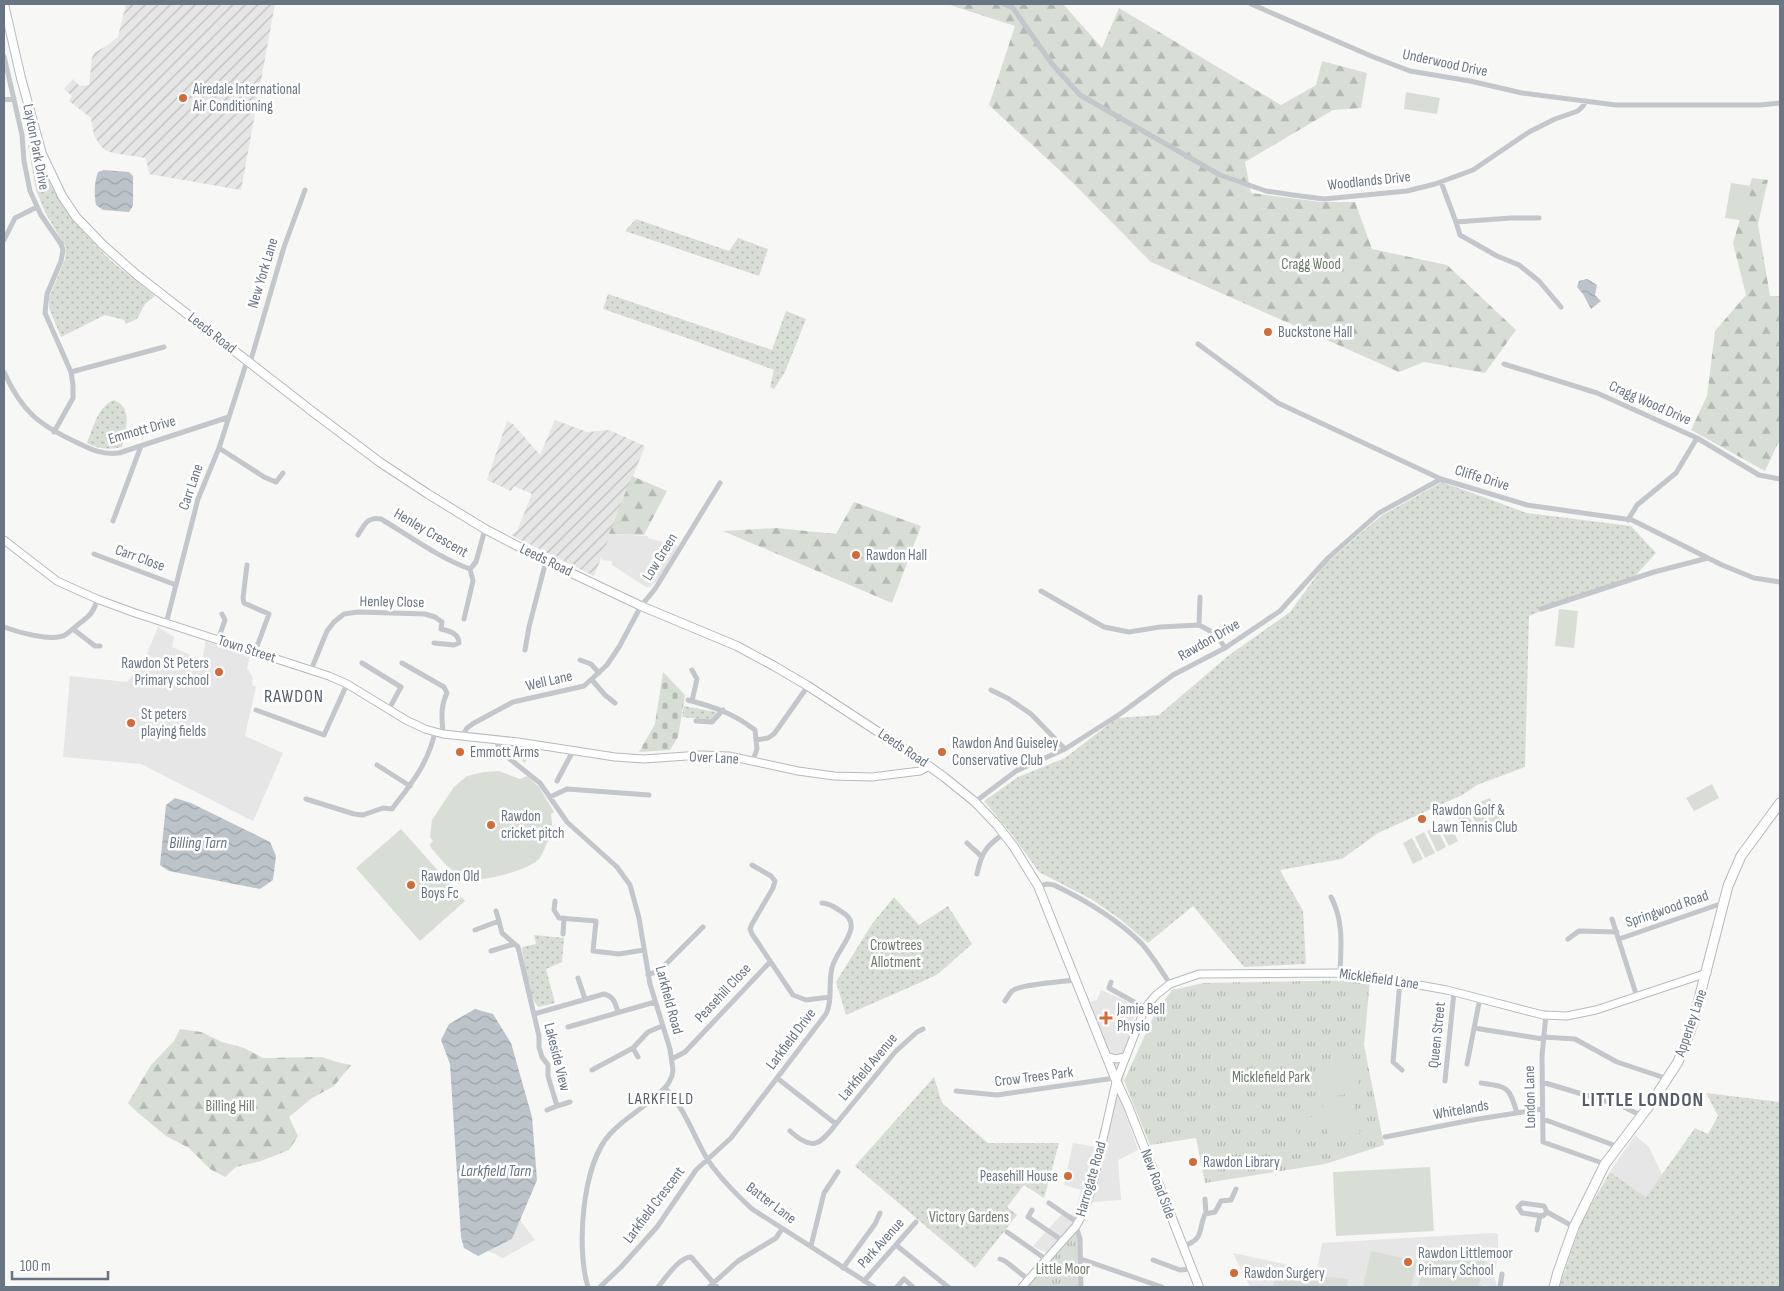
<svg xmlns="http://www.w3.org/2000/svg" width="1784" height="1291" font-family="'Sofia Sans Condensed',sans-serif">
<defs>
<pattern id="industrial-furrows" width="10" height="10" patternUnits="userSpaceOnUse" patternTransform="scale(1.25)"><rect width="10" height="10" fill="#e5e6e5"/><path d="M-1 1l2-2M0 10L10 0M9 11l2-2" fill="none" stroke="#bebfbf"/></pattern>
<pattern id="grass-dots" width="8" height="8" patternUnits="userSpaceOnUse" patternTransform="scale(1.25)"><rect width="8" height="8" fill="#d8ded6"/><path d="M2 2h.1M6 6h.1" fill="none" stroke="#b3b9b3" stroke-width="1.8" stroke-linecap="round"/></pattern>
<pattern id="forest-firs" width="22" height="20" patternUnits="userSpaceOnUse" patternTransform="scale(1.25)"><rect width="22" height="20" fill="#d8ded6"/><path d="M5 1l3.5 6h-7zM16 11l3.5 6h-7z" fill="#b3b9b3"/></pattern>
<pattern id="cemetery-stones" width="16" height="16" patternUnits="userSpaceOnUse" patternTransform="scale(1.25)"><rect width="16" height="16" fill="#d8ded6"/><path d="M2 7V4a2 2 0 0 1 4 0v3zM10 15v-3a2 2 0 0 1 4 0v3z" fill="#b3b9b3"/></pattern>
<pattern id="park-tufts" width="24" height="20" patternUnits="userSpaceOnUse" patternTransform="scale(1.25)"><rect width="24" height="20" fill="#d8ded6"/><path d="M3 7l-1-3M5 7V3M7 7l1-3M15 17l-1-3M17 17v-4M19 17l1-3" fill="none" stroke="#b3b9b3"/></pattern>
<pattern id="water-waves" width="16" height="10" patternUnits="userSpaceOnUse" patternTransform="scale(1.25)"><rect width="16" height="10" fill="#bcc4ca"/><path d="M0 5q4-4 8 0t8 0" fill="none" stroke="#9da4a9"/></pattern>
</defs>
<rect width="100%" height="100%" fill="#f7f7f5"/>
<!-- built -->
<path fill="#e5e6e5" d="M609 534 648 536V538L678 546 662 576 650 587H646L612 565V561L602 560V552Z
M158 627 174 637 172 647 202 660 206 641 250 656 247 668 253 678 252 685 256 687 245 736 283 753 253 821 141 764 63 757 70 676 127 682 144 661Z
M1101 990 1139 1007 1131 1026 1121 1101 1138 1150 1118 1160 1121 1200 1093 1202 1048 1254 1033 1246 1061 1215 1075 1214 1081 1190 1064 1185 1073 1143 1096 1147 1115 1073 1090 1002 1097 1000Z
M1635 1135 1649 1147 1662 1175 1646 1197 1610 1172Z
M520 1220 535 1240 503 1258 488 1251 512 1239Z
M1492 1233 1498 1234V1253L1494 1275 1497 1287 1483 1285V1287H1250L1233 1253 1317 1271 1322 1243Z"/>
<!-- industrial -->
<path fill="url(#industrial-furrows)" d="M126 4H275L241 190 149 174 146 158 113 153 105 150 99 144 94 135 91 118 69 101 72 96 64 89 73 79 80 86 89 85 92 58 94 53 108 45 118 37Z
M555 420 587 432 609 430 645 446 594 576 511 535 517 531 532 494 514 486 511 491 487 480 507 421 513 424 540 455Z"/>
<!-- grass -->
<path fill="url(#grass-dots)" d="M35 144 46 176 64 208 85 234 110 260 155 296 145 304 137 319 126 324 124 320 105 315 61 337 49 308V298L65 259 66 248 45 212 36 190 28 145Z
M636 219 729 251 738 238 768 249 759 276 625 231Z
M608 294 772 350 786 311 806 319 785 372 774 389 770 387 774 370 687 338 603 309Z
M114 400C134 408 125 431 122 447 108 450 98 449 87 443 93 428 98 406 114 400Z
M1442 482 1527 513 1631 526 1656 553 1635 576 1585 593 1529 616 1525 767 1477 785 1462 795 1378 833 1342 859 1280 870 1303 911 1306 964 1244 967 1193 906 1148 943 1120 919 1091 899 1039 872 1010 832 984 801 1018 777 1065 758 1117 718 1159 715 1228 656 1290 612 1325 564 1381 516Z
M684 706 716 712V715L711 720 682 717Z
M511 745 531 750 525 763 508 749V747Z
M894 897 919 925 948 906 972 944 938 974 917 984 846 1015 836 982 872 924Z
M534 935 564 938 562 962 546 969 555 1003 539 1007C528 999 524 961 522 947L536 944Z
M934 1077 942 1103 988 1143H1059L1044 1198 1024 1185 1007 1207 1017 1215 975 1268 855 1166Z
M1706 1093 1780 1102V1287H1559L1582 1221 1610 1172 1646 1197 1695 1128 1708 1134 1718 1116Z"/>
<!-- forest -->
<path fill="url(#forest-firs)" d="M947 4H1063L1102 48 1119 8 1281 105 1316 85 1322 61 1367 73 1361 108 1333 110 1245 162 1251 193 1321 202H1355L1372 249 1447 265 1516 330 1485 373 1424 362 1399 372 1151 262 1071 181 989 105 1015 26Z
M1752 178 1768 180 1758 224 1770 296H1780V439L1765 471 1691 430 1707 396 1715 331 1746 295 1733 243Z
M632 476 667 491 644 535 609 534Z
M854 502 921 526 892 603 723 531 777 528 836 534Z
M180 1029 201 1032 222 1042 244 1048 263 1058 322 1057 337 1062 351 1065 334 1086 312 1098 289 1117 298 1136 289 1150 261 1161 236 1167 225 1177 210 1169 189 1148 166 1136 137 1112 128 1103 151 1065 174 1041Z"/>
<!-- cemetery -->
<path fill="url(#cemetery-stones)" d="M663 672 685 695 678 737 670 750 639 752 655 724Z"/>
<!-- park -->
<path fill="url(#park-tufts)" d="M1370 980 1364 1045 1384 1145 1325 1164 1205 1183 1196 1138 1150 1145 1124 1081 1156 1011 1172 990 1204 983Z
M1076 1226 1080 1239 1081 1287H1021Z"/>
<!-- pitch -->
<path fill="#d8ded6" d="M1406 92 1440 98 1437 114 1404 109Z
M1731 183 1751 186 1746 221 1725 218Z
M1559 609 1578 611 1574 648 1555 646Z
M499 771 520 779 527 776 539 787 554 812 551 814C551 819 553 825 552 829 551 835 543 853 540 858 532 869 485 882 471 879 453 875 441 860 430 846V844L433 841 430 837 432 820 454 787 467 776 484 772Z
M1712 784 1719 798 1694 811 1686 798Z
M1490 798 1500 819 1491 823 1480 802Z
M1478 804 1488 824 1479 829 1468 808Z
M1466 810 1476 830 1466 835 1456 814Z
M1448 820 1458 841 1449 846 1438 825Z
M1436 826 1446 847 1437 852 1427 831Z
M401 829 465 901 420 941 356 868Z
M1424 832 1435 853 1425 858 1415 837Z
M1412 838 1423 859 1413 864 1403 843Z
M1353 1056 1359 1092 1322 1098 1316 1062Z
M1353 1098 1360 1133 1328 1138 1322 1103Z
M1317 1116 1320 1136 1302 1139 1299 1119Z
M1295 1123 1298 1140 1288 1141 1286 1125Z
M1430 1167 1434 1231 1336 1236 1333 1172Z
M1429 1246 1486 1261 1478 1287H1418Z
M1371 1251 1417 1261 1411 1287H1363Z
M1275 1272 1348 1279 1347 1287H1273Z"/>
<!-- water -->
<path fill="url(#water-waves)" d="M104 170 129 172 133 176V206L129 212 103 210 96 205C94 193 94 183 98 172Z
M1587 279 1597 285 1595 295 1601 301 1591 309 1583 294 1577 287 1579 281Z
M175 798 191 803 270 842 276 856 273 880 260 889 169 871 160 865 166 805Z
M475 1009 493 1014 511 1043 532 1117 537 1180 512 1239 478 1256 464 1248 461 1237 450 1064 441 1040 449 1024Z"/>
<g fill="none" stroke-linecap="round" stroke-linejoin="round">
<defs>
<path id="secondary" d="M4 540 57 581 97 599 135 613 329 676 347 684 406 720 425 729 443 734 518 742 615 757 644 759 701 755 729 756 798 771 834 776 872 777 920 771 929 766
M1106 1056 1116 1059 1125 1057
M1022 1287 1076 1226 1083 1214 1092 1188 1116 1082 1145 1008 1156 995 1170 984 1199 974 1340 973 1368 976 1447 990 1543 1015 1567 1016 1596 1010 1707 973"/>
<path id="primary" d="M4 4 21 78 42 154 62 196 76 217 103 245 137 275 313 412 381 463 428 494 485 529 546 561 641 606 737 646 774 666 808 686 915 756 944 777 975 802 997 825 1014 847 1038 886 1115 1078 1128 1106 1199 1287"/>
<path id="highway" d="M1554 1287 1558 1272 1574 1227 1605 1164 1652 1102 1678 1062 1692 1026 1728 886 1741 856 1780 803"/>
</defs>
<!-- secondary casing -->
<use href="#secondary" stroke="#b6babe" stroke-width="9"/>
<!-- primary casing -->
<use href="#primary" stroke="#b5b8bc" stroke-width="10"/>
<!-- highway casing -->
<use href="#highway" stroke="#b6b9bc" stroke-width="11"/>
<!-- street -->
<path stroke="#c3c6ca" stroke-width="5" d="M1004 4 1013 8 1052 64 1080 95 1220 175 1266 191 1293 195 1324 199 1407 191 1435 184 1473 170 1529 132 1555 119 1578 111 1583 106 1586 101
M1251 4 1371 56 1410 71 1470 81 1522 93 1616 105H1760L1780 103
M4 56 22 135 24 161 30 191 41 215 61 244 63 250 61 261 47 294 45 313 71 372 73 385V398L54 432
M4 100 14 98
M1441 182 1456 222 1511 218H1539
M1456 222 1460 235 1497 256 1519 265 1539 281 1561 307
M4 240 15 218 37 207
M1198 344 1278 403 1441 479 1527 505 1632 520 1722 565 1754 578 1780 582
M250 363 284 247 305 190
M1504 364 1597 393 1697 438 1759 475 1780 479
M4 372C22 412 39 425 78 443 92 450 103 455 119 453L229 417
M71 372 164 347
M219 448 264 477 276 482 283 473
M1628 520 1637 505 1676 473 1697 438
M113 521 141 446
M358 535C364 525 368 516 381 519 410 536 439 558 470 569
M94 554 176 585
M247 565 243 598 244 603 269 614 255 652
M1041 591 1104 627 1129 632 1160 627 1199 625 1216 634 1225 648
M1541 609 1654 572 1708 558
M464 619 473 581 470 569 476 562 485 529
M166 624 198 499 219 448 247 361
M1199 625 1200 597
M4 627C17 632 52 642 65 635 70 632 75 627 80 623 90 616 95 610 97 599
M73 629 95 646H100
M218 640 225 620 222 614
M525 650 529 627 546 561
M580 660 591 664 599 673
M362 663 401 687 389 709
M402 663 444 687 447 693C440 707 442 718 443 734
M311 670 327 631 334 622 344 614 358 612 425 614 435 617 442 622 441 629C449 631 459 633 459 643L454 645 434 643
M692 670 697 679 692 701
M592 680 605 695 615 703
M991 690 1009 699 1031 714 1065 749
M688 700C714 707 733 713 755 730L757 749 753 760
M256 710 324 735 347 684
M696 721 712 722 723 710
M463 735 467 728 474 723 513 702 584 686 607 665 619 647 641 606 655 589 720 483
M496 740 501 752 540 783 567 822 617 867 630 885 639 918 650 984 670 1049 673 1070 672 1076 668 1084C652 1104 627 1115 610 1134 582 1164 576 1249 588 1287
M756 740 768 738 774 734 808 686
M377 765 410 786
M557 781 573 751
M550 797 567 789 649 795
M306 799 354 814 363 815 383 808 392 809C411 784 428 764 435 732
M975 802 1016 771 1065 749 1120 714 1173 675 1225 648 1280 611 1328 558 1379 513 1441 479
M967 843 981 856
M752 865 771 876 775 881 773 888 752 924 750 929 752 934 793 995 806 1000 830 997
M977 874C981 854 986 845 1004 834
M1038 886 1047 884 1054 885C1085 900 1116 918 1141 943 1152 955 1161 970 1170 984
M1331 897C1344 921 1341 946 1340 973
M555 901 554 910 559 918 596 921 593 951 619 954 644 950
M496 911 499 921
M1612 919 1637 997
M475 930 499 921 502 933 518 947 539 1036V1047L542 1057 548 1065V1076L557 1106 570 1102
M563 934 564 918
M1568 939 1579 931 1617 932
M1619 939 1723 903
M491 951 514 944
M648 975 660 970 703 927
M578 978 585 999
M1400 981 1393 1062 1402 1070
M1111 982 1109 988 1145 1008
M1005 1001C1007 998 1009 994 1012 991 1021 984 1061 982 1075 980
M534 1014 604 994C614 997 615 1002 618 1012
M1546 1015 1542 1056 1543 1142 1605 1164
M568 1027 655 1002
M1474 1028 1543 1039
M1543 1037 1575 1039 1617 1062 1668 1079
M638 1057 633 1048 648 1032 662 1026
M672 1059 685 1052 770 962
M1467 1064 1480 998
M592 1070 633 1048
M777 1078 836 1124 895 1052 917 1032 923 1029
M1445 1081 1454 992
M1542 1082 1622 1106 1642 1116
M1481 1083C1508 1087 1509 1086 1517 1113
M665 1088C684 1107 693 1134 706 1157 717 1175 737 1195 752 1209L874 1287
M956 1091 997 1095 1115 1078
M547 1110 557 1106
M1543 1119 1619 1147
M790 1131C812 1151 819 1146 836 1124
M1385 1137 1472 1120 1542 1109
M1205 1199 1206 1214
M1049 1203 1078 1223
M1032 1210 1028 1217 1063 1241
M1547 1212 1543 1216 1522 1213 1518 1207 1522 1203 1544 1206 1547 1212 1574 1227
M1076 1226 1080 1239 1081 1287
M1537 1230 1540 1216
M1007 1232 1047 1260
M896 1245 948 1287
M811 1246 824 1193 838 1172
M1182 1247C1205 1238 1197 1234 1205 1214L1215 1212 1221 1201 1231 1200 1236 1189
M1000 1259 1005 1261 1029 1280
M1081 1259 1162 1287
M1153 1260 1180 1270 1191 1269
M843 1268 875 1224 880 1213
M864 1281 916 1222
M600 1287 621 1267 657 1227 696 1170 731 1138 826 1014C833 1000 828 983 832 968 836 949 866 926 842 912 836 908 830 903 822 903
M658 1287C666 1278 678 1258 691 1257L717 1287
M709 1287 738 1261 776 1238 782 1229
M897 1287 904 1279 913 1287
M1500 1287 1502 1274"/>
<!-- secondary -->
<use href="#secondary" stroke="#fff" stroke-width="7"/>
<!-- primary -->
<use href="#primary" stroke="#fff" stroke-width="8"/>
<!-- highway -->
<use href="#highway" stroke="#fff" stroke-width="9"/>
</g>
<!-- markers -->
<g fill="#d46a38" stroke="#fff" stroke-width="2">
<circle cx="183" cy="98" r="5"/>
<circle cx="1268" cy="332" r="5"/>
<circle cx="856" cy="555" r="5"/>
<circle cx="219" cy="672" r="5"/>
<circle cx="131" cy="723" r="5"/>
<circle cx="460" cy="752" r="5"/>
<circle cx="942" cy="752" r="5"/>
<circle cx="1422" cy="819" r="5"/>
<circle cx="491" cy="825" r="5"/>
<circle cx="411" cy="885" r="5"/>
<path d="M1103.5 1010.5h5v5h5v5h-5v5h-5v-5h-5v-5h5z"/>
<circle cx="1193" cy="1162" r="5"/>
<circle cx="1068" cy="1176" r="5"/>
<circle cx="1408" cy="1262" r="5"/>
<circle cx="1234" cy="1273" r="5"/>
</g>
<g text-anchor="middle" dominant-baseline="central" stroke-width="5" stroke-linejoin="round" paint-order="stroke">
<!-- street labels -->
<g font-size="15" fill="#697583" stroke="#fff">
<text transform="translate(1445 63) rotate(12)">Underwood Drive</text>
<text transform="translate(36 147) rotate(79)">Layton Park Drive</text>
<text transform="translate(1369 181) rotate(-6)">Woodlands Drive</text>
<text transform="translate(263 273) rotate(-73)">New York Lane</text>
<text transform="translate(212 333) rotate(38)">Leeds Road</text>
<text transform="translate(1650 403) rotate(24)">Cragg Wood Drive</text>
<text transform="translate(142 430) rotate(-16)">Emmott Drive</text>
<text transform="translate(1482 478) rotate(17)">Cliffe Drive</text>
<text transform="translate(191 487) rotate(-71)">Carr Lane</text>
<text transform="translate(431 533) rotate(30)">Henley Crescent</text>
<text transform="translate(660 557) rotate(-58)">Low Green</text>
<text transform="translate(140 558) rotate(20)">Carr Close</text>
<text transform="translate(546 560) rotate(26)">Leeds Road</text>
<text transform="translate(392 602) rotate(1)">Henley Close</text>
<text transform="translate(1209 640) rotate(-30)">Rawdon Drive</text>
<text transform="translate(247 649) rotate(18)">Town Street</text>
<text transform="translate(549 681) rotate(-13)">Well Lane</text>
<text transform="translate(903 748) rotate(34)">Leeds Road</text>
<text transform="translate(714 758) rotate(3)">Over Lane</text>
<text transform="translate(1667 909) rotate(-19)">Springwood Road</text>
<text transform="translate(1379 979) rotate(8)">Micklefield Lane</text>
<text transform="translate(723 993) rotate(-47)">Peasehill Close</text>
<text transform="translate(669 1000) rotate(75)">Larkfield Road</text>
<text transform="translate(1691 1023) rotate(-71)">Apperley Lane</text>
<text transform="translate(1437 1035) rotate(-84)">Queen Street</text>
<text transform="translate(791 1039) rotate(-53)">Larkfield Drive</text>
<text transform="translate(557 1057) rotate(76)">Lakeside View</text>
<text transform="translate(868 1067) rotate(-50)">Larkfield Avenue</text>
<text transform="translate(1034 1077) rotate(-7)">Crow Trees Park</text>
<text transform="translate(1530 1097) rotate(-91)">London Lane</text>
<text transform="translate(1461 1110) rotate(-10)">Whitelands</text>
<text transform="translate(1091 1179) rotate(-74)">Harrogate Road</text>
<text transform="translate(1158 1184) rotate(69)">New Road Side</text>
<text transform="translate(771 1203) rotate(37)">Batter Lane</text>
<text transform="translate(654 1205) rotate(-53)">Larkfield Crescent</text>
<text transform="translate(881 1243) rotate(-48)">Park Avenue</text>
</g>
<!-- poi labels -->
<g font-size="15" fill="#697583" stroke="#fff" text-anchor="start">
<text x="193" y="89">Airedale International<tspan x="193" dy="17">Air Conditioning</tspan></text>
<text x="1278" y="332">Buckstone Hall</text>
<text x="866" y="555">Rawdon Hall</text>
<text x="209" y="663" text-anchor="end">Rawdon St Peters<tspan x="209" dy="17">Primary school</tspan></text>
<text x="141" y="714">St peters<tspan x="141" dy="17">playing fields</tspan></text>
<text x="952" y="743">Rawdon And Guiseley<tspan x="952" dy="17">Conservative Club</tspan></text>
<text x="470" y="752">Emmott Arms</text>
<text x="1432" y="810">Rawdon Golf &amp;<tspan x="1432" dy="17">Lawn Tennis Club</tspan></text>
<text x="501" y="816">Rawdon<tspan x="501" dy="17">cricket pitch</tspan></text>
<text x="421" y="876">Rawdon Old<tspan x="421" dy="17">Boys Fc</tspan></text>
<text x="1117" y="1009">Jamie Bell<tspan x="1117" dy="17">Physio</tspan></text>
<text x="1203" y="1162">Rawdon Library</text>
<text x="1058" y="1176" text-anchor="end">Peasehill House</text>
<text x="1418" y="1253">Rawdon Littlemoor<tspan x="1418" dy="17">Primary School</tspan></text>
<text x="1244" y="1273">Rawdon Surgery</text>
</g>
<!-- park labels -->
<g font-size="15" fill="#697b67" stroke="#fff">
<text x="1311" y="264">Cragg Wood</text>
<text x="896" y="945">Crowtrees<tspan x="896" dy="17">Allotment</tspan></text>
<text x="1271" y="1077">Micklefield Park</text>
<text x="230" y="1106">Billing Hill</text>
<text x="969" y="1217">Victory Gardens</text>
<text x="1063" y="1269">Little Moor</text>
</g>
<!-- water labels -->
<g font-size="16" font-style="italic" fill="#65767f" stroke="#fff">
<text x="198" y="843">Billing Tarn</text>
<text x="496" y="1171">Larkfield Tarn</text>
</g>
<!-- neighbourhood labels -->
<g font-size="16" letter-spacing="1" fill="#565f69" stroke="#fff">
<text x="661" y="1099">LARKFIELD</text>
</g>
<!-- quarter labels -->
<g font-size="18" letter-spacing="1" fill="#565f69" stroke="#fff">
<text x="294" y="696">RAWDON</text>
</g>
<!-- district labels -->
<g font-size="20" font-weight="bold" letter-spacing="1" fill="#565f69" stroke="#fff">
<text x="1643" y="1100">LITTLE LONDON</text>
</g>
</g>
<!-- border -->
<rect width="1784" height="1291" fill="none" stroke="#697583" stroke-width="10"/>
<!-- scale -->
<path d="M12 1271v8h96v-8" fill="none" stroke="#697583" stroke-width="2.5"/>
<text x="20" y="1271" font-size="15" fill="#697583" stroke="#ffffff" stroke-width="4" paint-order="stroke">100 m</text>
</svg>
